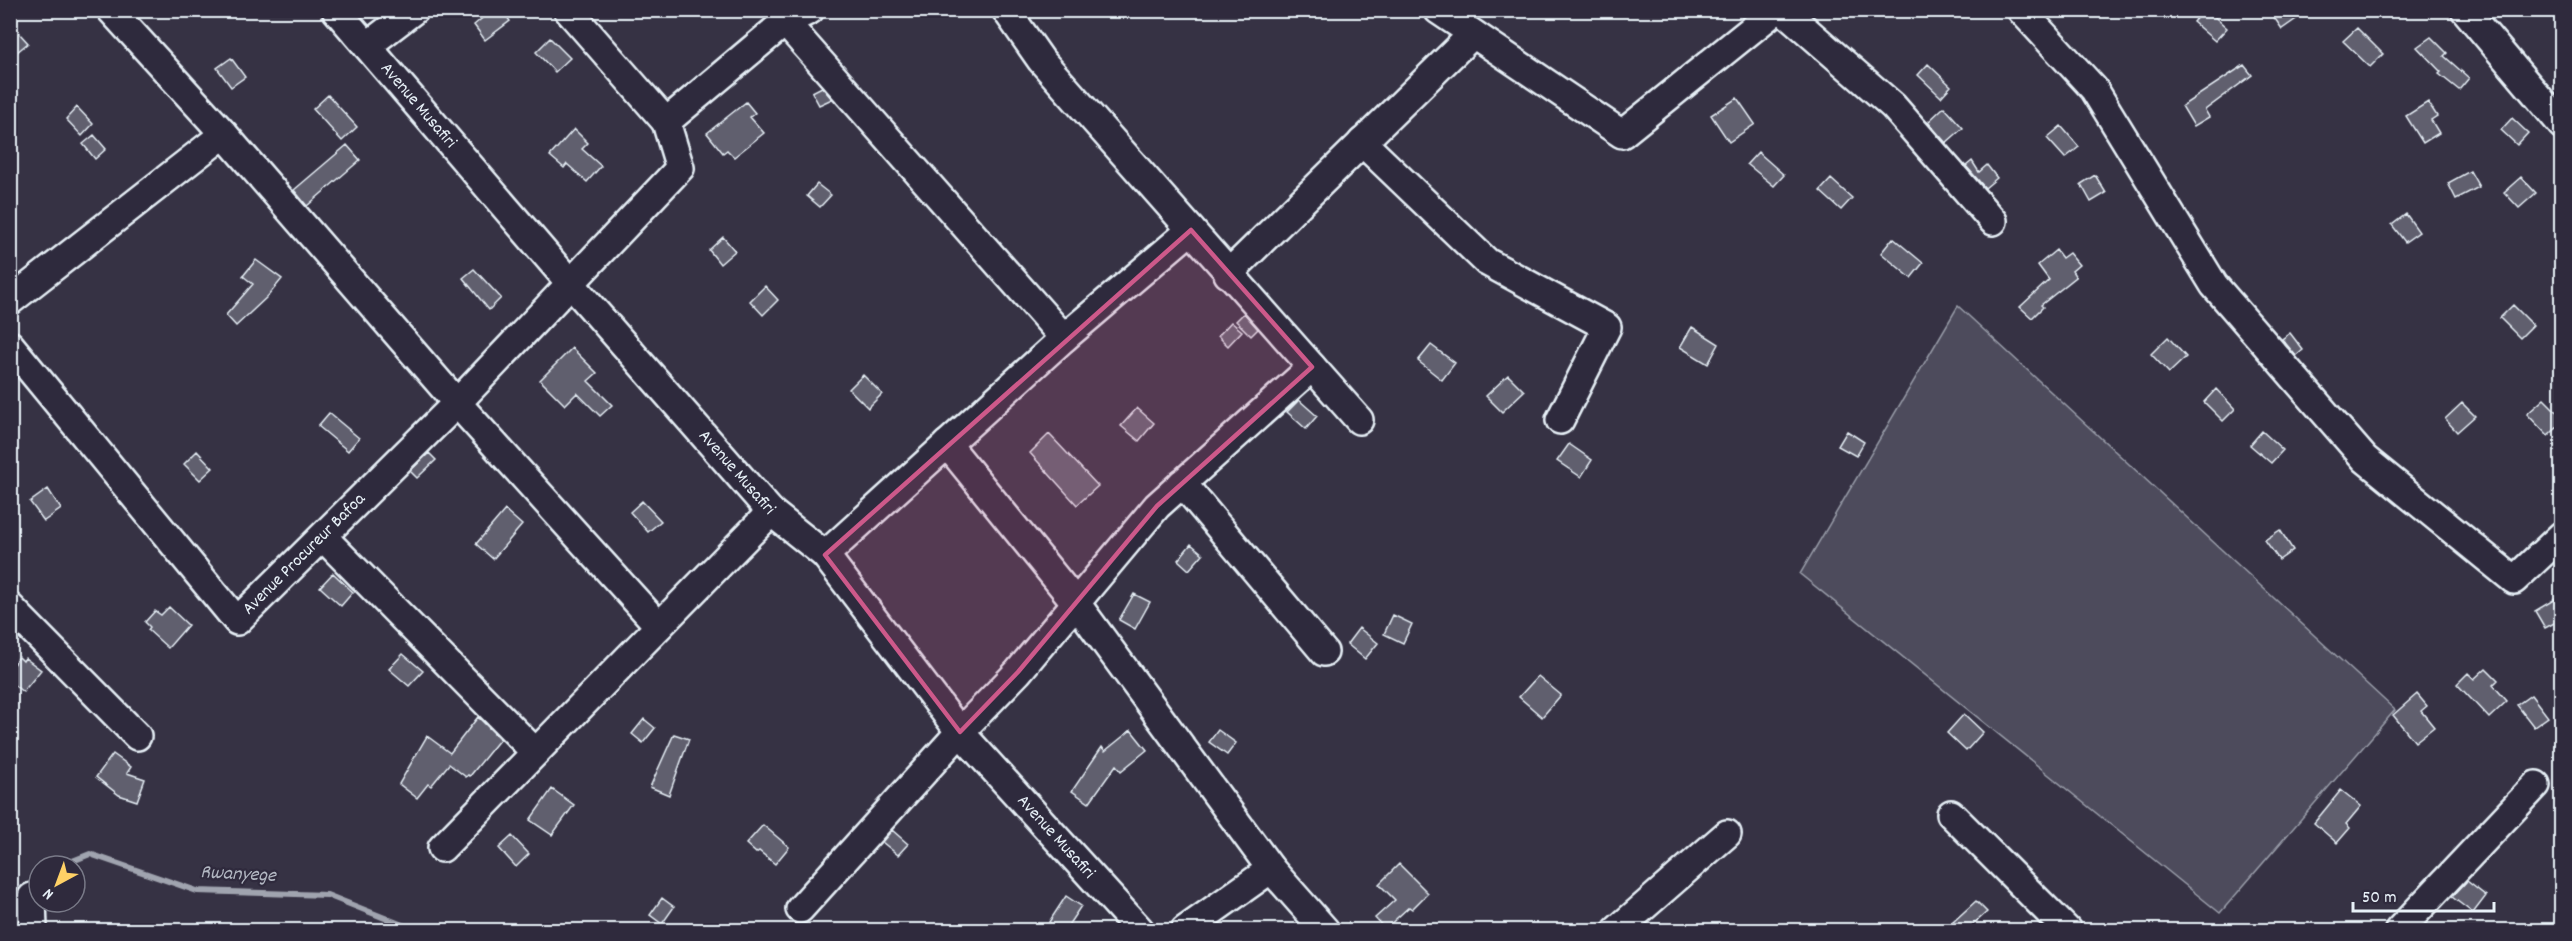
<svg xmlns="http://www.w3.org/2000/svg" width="2572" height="941" font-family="Dekko,sans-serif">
<rect width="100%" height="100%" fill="#363244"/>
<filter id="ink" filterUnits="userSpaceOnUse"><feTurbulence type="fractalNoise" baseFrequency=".0167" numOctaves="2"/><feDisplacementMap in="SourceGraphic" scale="12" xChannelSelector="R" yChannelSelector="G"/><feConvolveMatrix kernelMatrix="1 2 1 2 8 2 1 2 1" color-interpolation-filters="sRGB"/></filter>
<g filter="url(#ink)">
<!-- green -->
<path fill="#4d4b5c" stroke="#9a9eaa" stroke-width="1.5" d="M1958 306 2395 710 2220 913 1800 574Z"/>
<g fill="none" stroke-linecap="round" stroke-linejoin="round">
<!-- stream -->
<path stroke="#a0a4af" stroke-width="6" d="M60 866 90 854 197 891 327 895 415 930
M10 897 39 879"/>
</g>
<!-- building -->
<path fill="#605e6e" stroke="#e8f1f8" stroke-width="1.5" d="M492 10H502L510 21 485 40 474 25Z
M2203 10H2207L2227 28 2215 41 2193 22Z
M2269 10H2309L2282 29Z
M10 23 28 43 10 58Z
M2357 28 2383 54 2370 67 2343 41Z
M2431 37 2447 53 2444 56 2469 78 2459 90 2439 74 2441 72 2417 47Z
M550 38 570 58 555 72 536 52Z
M231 58 245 77 231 87 217 68Z
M1928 64 1951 86 1941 97 1918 75Z
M2244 65 2252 75 2205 110 2209 117 2194 126 2182 106Z
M822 87 832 99 819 105 812 92Z
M328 95 357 127 342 141 313 109Z
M1737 98 1755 124 1729 142 1711 115Z
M746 102 755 113 750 117 764 133 734 157 727 150 723 153 707 133Z
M2428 102 2437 116 2431 120 2439 133 2423 143 2406 116Z
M77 107 93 124 82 136 66 119Z
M1944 107 1963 128 1946 143 1928 122Z
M2512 118 2528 133 2517 145 2501 130Z
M2061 126 2079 147 2065 158 2047 138Z
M574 129 588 143 582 149 601 166 587 182 567 164 564 168 550 156Z
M94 135 106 149 95 159 83 144Z
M347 145 360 160 307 206 294 190Z
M1758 152 1784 175 1774 186 1747 164Z
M1972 161 1979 172 1987 165 1997 178 1985 188 1966 166Z
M2470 171 2479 187 2456 199 2448 183Z
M2095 175 2106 193 2091 202 2081 184Z
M2521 177 2536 193 2519 208 2504 192Z
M1831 179 1852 198 1841 210 1820 191Z
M817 184 831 195 820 207 807 196Z
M2406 214 2419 232 2405 242 2392 225Z
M723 237 735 251 720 264 709 250Z
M1893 238 1923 263 1911 278 1881 253Z
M2056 250 2062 258 2069 253 2079 265 2072 271 2076 277 2041 305 2043 307 2032 318 2020 307 2049 280 2038 265Z
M256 260 282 279 268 296 236 326 226 315 253 284 243 276Z
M474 269 501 298 489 310 463 278Z
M765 286 778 300 763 315 750 301Z
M2513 305 2533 325 2520 338 2500 318Z
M1244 313 1258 329 1251 336 1236 321Z
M1231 322 1242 331 1228 346 1218 336Z
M1692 327 1719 344 1708 364 1680 347Z
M2290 333 2303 350 2296 356 2282 339Z
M2168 337 2186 357 2169 373 2151 354Z
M1431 345 1455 363 1442 380 1418 361Z
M572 348 597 373 588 381 612 405 600 416 577 393 565 405 540 380Z
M863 375 882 394 868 408 849 389Z
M1508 375 1524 391 1502 412 1486 396Z
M2216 389 2235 409 2223 421 2204 402Z
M2544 399 2562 417V423L2548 436 2527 414Z
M1299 400 1317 416 1306 429 1287 412Z
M2462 403 2475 416 2457 432 2445 419Z
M1137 408 1154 423 1139 441 1121 426Z
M329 413 359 438 348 451 318 426Z
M1847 431 1864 442 1856 456 1838 446Z
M2262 431 2283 450 2271 463 2250 445Z
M1049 434 1098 486 1077 505 1030 453Z
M1569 444 1592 460 1581 477 1557 461Z
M197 451 213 468 200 480 184 464Z
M429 453 436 460 417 478 410 471Z
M48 489 61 509 44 521 30 502Z
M642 501 661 521 648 532 630 512Z
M505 510 522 525 493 559 476 544Z
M2280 530 2293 550 2279 560 2265 540Z
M1191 544 1203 554 1189 570 1178 560Z
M333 573 353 592 341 606 320 587Z
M1134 594 1150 602 1135 629 1119 620Z
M2562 595V619L2545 628 2535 611Z
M169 607 188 625 168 648 148 630 150 627 145 622 155 611 161 615Z
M1393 615 1412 624 1403 643 1384 634Z
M1359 628 1378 643 1365 659 1347 644Z
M403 654 423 671 409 686 389 669Z
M19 657 23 661 25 658 41 670 23 692 10 682V668Z
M2486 668 2498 680 2493 685 2507 701 2489 718 2457 684 2468 673 2474 679Z
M1538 676 1561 695 1542 717 1519 697Z
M2417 694 2427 706 2421 711 2434 727 2415 742 2393 715Z
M2531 695 2548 717 2534 727 2517 705Z
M1964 714 1983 732 1966 751 1947 733Z
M478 717 500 739 470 776 468 775 466 777 449 764 431 786 428 784 417 798 399 784 427 736 450 753Z
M644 719 655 728 643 743 632 734Z
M1131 730 1147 750 1121 771 1116 765 1089 803 1072 791 1102 747 1105 751Z
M1218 730 1236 743 1227 755 1209 742Z
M674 734 689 739 669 795 650 787Z
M113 754 131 767 127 773 145 779 137 801 119 795 96 777Z
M552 789 574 805 552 835 530 820Z
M2341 790 2361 806 2346 824 2350 828 2337 843 2314 823Z
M763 825 789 847 775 864 759 851 756 853 746 844Z
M892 830 908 844 898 855 882 842Z
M512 836 529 854 516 867 499 848Z
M1399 864 1428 893 1412 909 1409 907 1385 929 1375 918 1395 900 1379 884Z
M2467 881 2486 896 2473 913 2452 897Z
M1066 896 1081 906 1065 930H1061L1049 922Z
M662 898 674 907 662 924 650 915Z
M1976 901 1987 912 1967 930H1961L1953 922Z"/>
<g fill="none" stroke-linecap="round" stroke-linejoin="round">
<defs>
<g id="minor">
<path d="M111 10 224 134 457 403 659 626"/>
<path id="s1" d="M336 10 571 284 771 512 825 555 960 732 1140 930"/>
<path d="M568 10 666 122"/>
<path d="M1006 10 1041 60 1359 420"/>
<path d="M1438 10 1622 134 1776 10"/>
<path d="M1783 10 1893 106 1993 221"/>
<path d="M2021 10 2094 89 2214 285 2365 459 2514 580 2562 535"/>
<path d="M2465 10 2562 125"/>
<path d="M785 22 1064 338"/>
<path d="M367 46 414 10"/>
<path d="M1362 142 1487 262 1607 327 1560 420"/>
<path d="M1228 274 1473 34"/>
<path d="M10 301 224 134"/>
<path id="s2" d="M10 345 237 621 457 403 680 168 666 122 785 22 810 10"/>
<path d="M947 444 1076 603 1271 869"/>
<path d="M1182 483 1324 652"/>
<path d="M323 537 535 752"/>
<path d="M825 555 1064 338 1191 230"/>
<path d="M10 607 137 736"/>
<path d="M1951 814 2067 930"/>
<path d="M442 848 771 512"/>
<path d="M32 897 33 930"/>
<path d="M800 909 960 732 1018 672 1157 506 1312 367"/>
<path d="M1185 930 1271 869 1325 930"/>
<path d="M1617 930 1727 834"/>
<path d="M2399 930 2536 785"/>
</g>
</defs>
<!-- minor casing -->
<use href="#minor" stroke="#e8f1f8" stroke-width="32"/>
<!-- minor -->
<use href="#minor" stroke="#2f2a3d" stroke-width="27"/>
</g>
</g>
<!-- marked area -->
<path fill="#cd598a" fill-opacity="0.2" stroke="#cd598a" stroke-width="4.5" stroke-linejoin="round" d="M1191 230 1312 367 1157 506 1018 672 960 732 825 555Z"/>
<g text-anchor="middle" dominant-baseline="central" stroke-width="4.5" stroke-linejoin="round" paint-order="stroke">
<!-- street labels -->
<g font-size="18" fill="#e8f1f8" stroke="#2f2a3d">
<text stroke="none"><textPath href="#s1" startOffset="126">Avenue Musafiri</textPath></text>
<text stroke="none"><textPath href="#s1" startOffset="612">Avenue Musafiri</textPath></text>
<text stroke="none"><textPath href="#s2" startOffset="452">Avenue Procureur Bafoa</textPath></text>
<text stroke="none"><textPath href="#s1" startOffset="1098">Avenue Musafiri</textPath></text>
</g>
<!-- water labels -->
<g font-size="20" font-style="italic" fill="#b2b7c2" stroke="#2f2a3d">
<text transform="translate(238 875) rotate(3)">Rwanyege</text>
</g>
</g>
<!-- margin -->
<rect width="2572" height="941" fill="none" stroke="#2f2a3d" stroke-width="36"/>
<rect x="18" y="18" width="2536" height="905" fill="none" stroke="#e8f1f8" stroke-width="2" filter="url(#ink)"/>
<!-- north arrow -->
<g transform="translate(57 884) rotate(221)"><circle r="28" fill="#2f2a3d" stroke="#797a88" stroke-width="1.5"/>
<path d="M0-4.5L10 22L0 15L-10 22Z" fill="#ffd166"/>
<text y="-9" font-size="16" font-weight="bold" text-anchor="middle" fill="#e8f1f8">N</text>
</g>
<!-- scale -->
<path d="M2353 902v9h141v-9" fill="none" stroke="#e8f1f8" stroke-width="3"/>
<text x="2362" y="902" font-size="18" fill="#e8f1f8" stroke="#2f2a3d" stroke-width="4.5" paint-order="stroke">50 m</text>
</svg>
